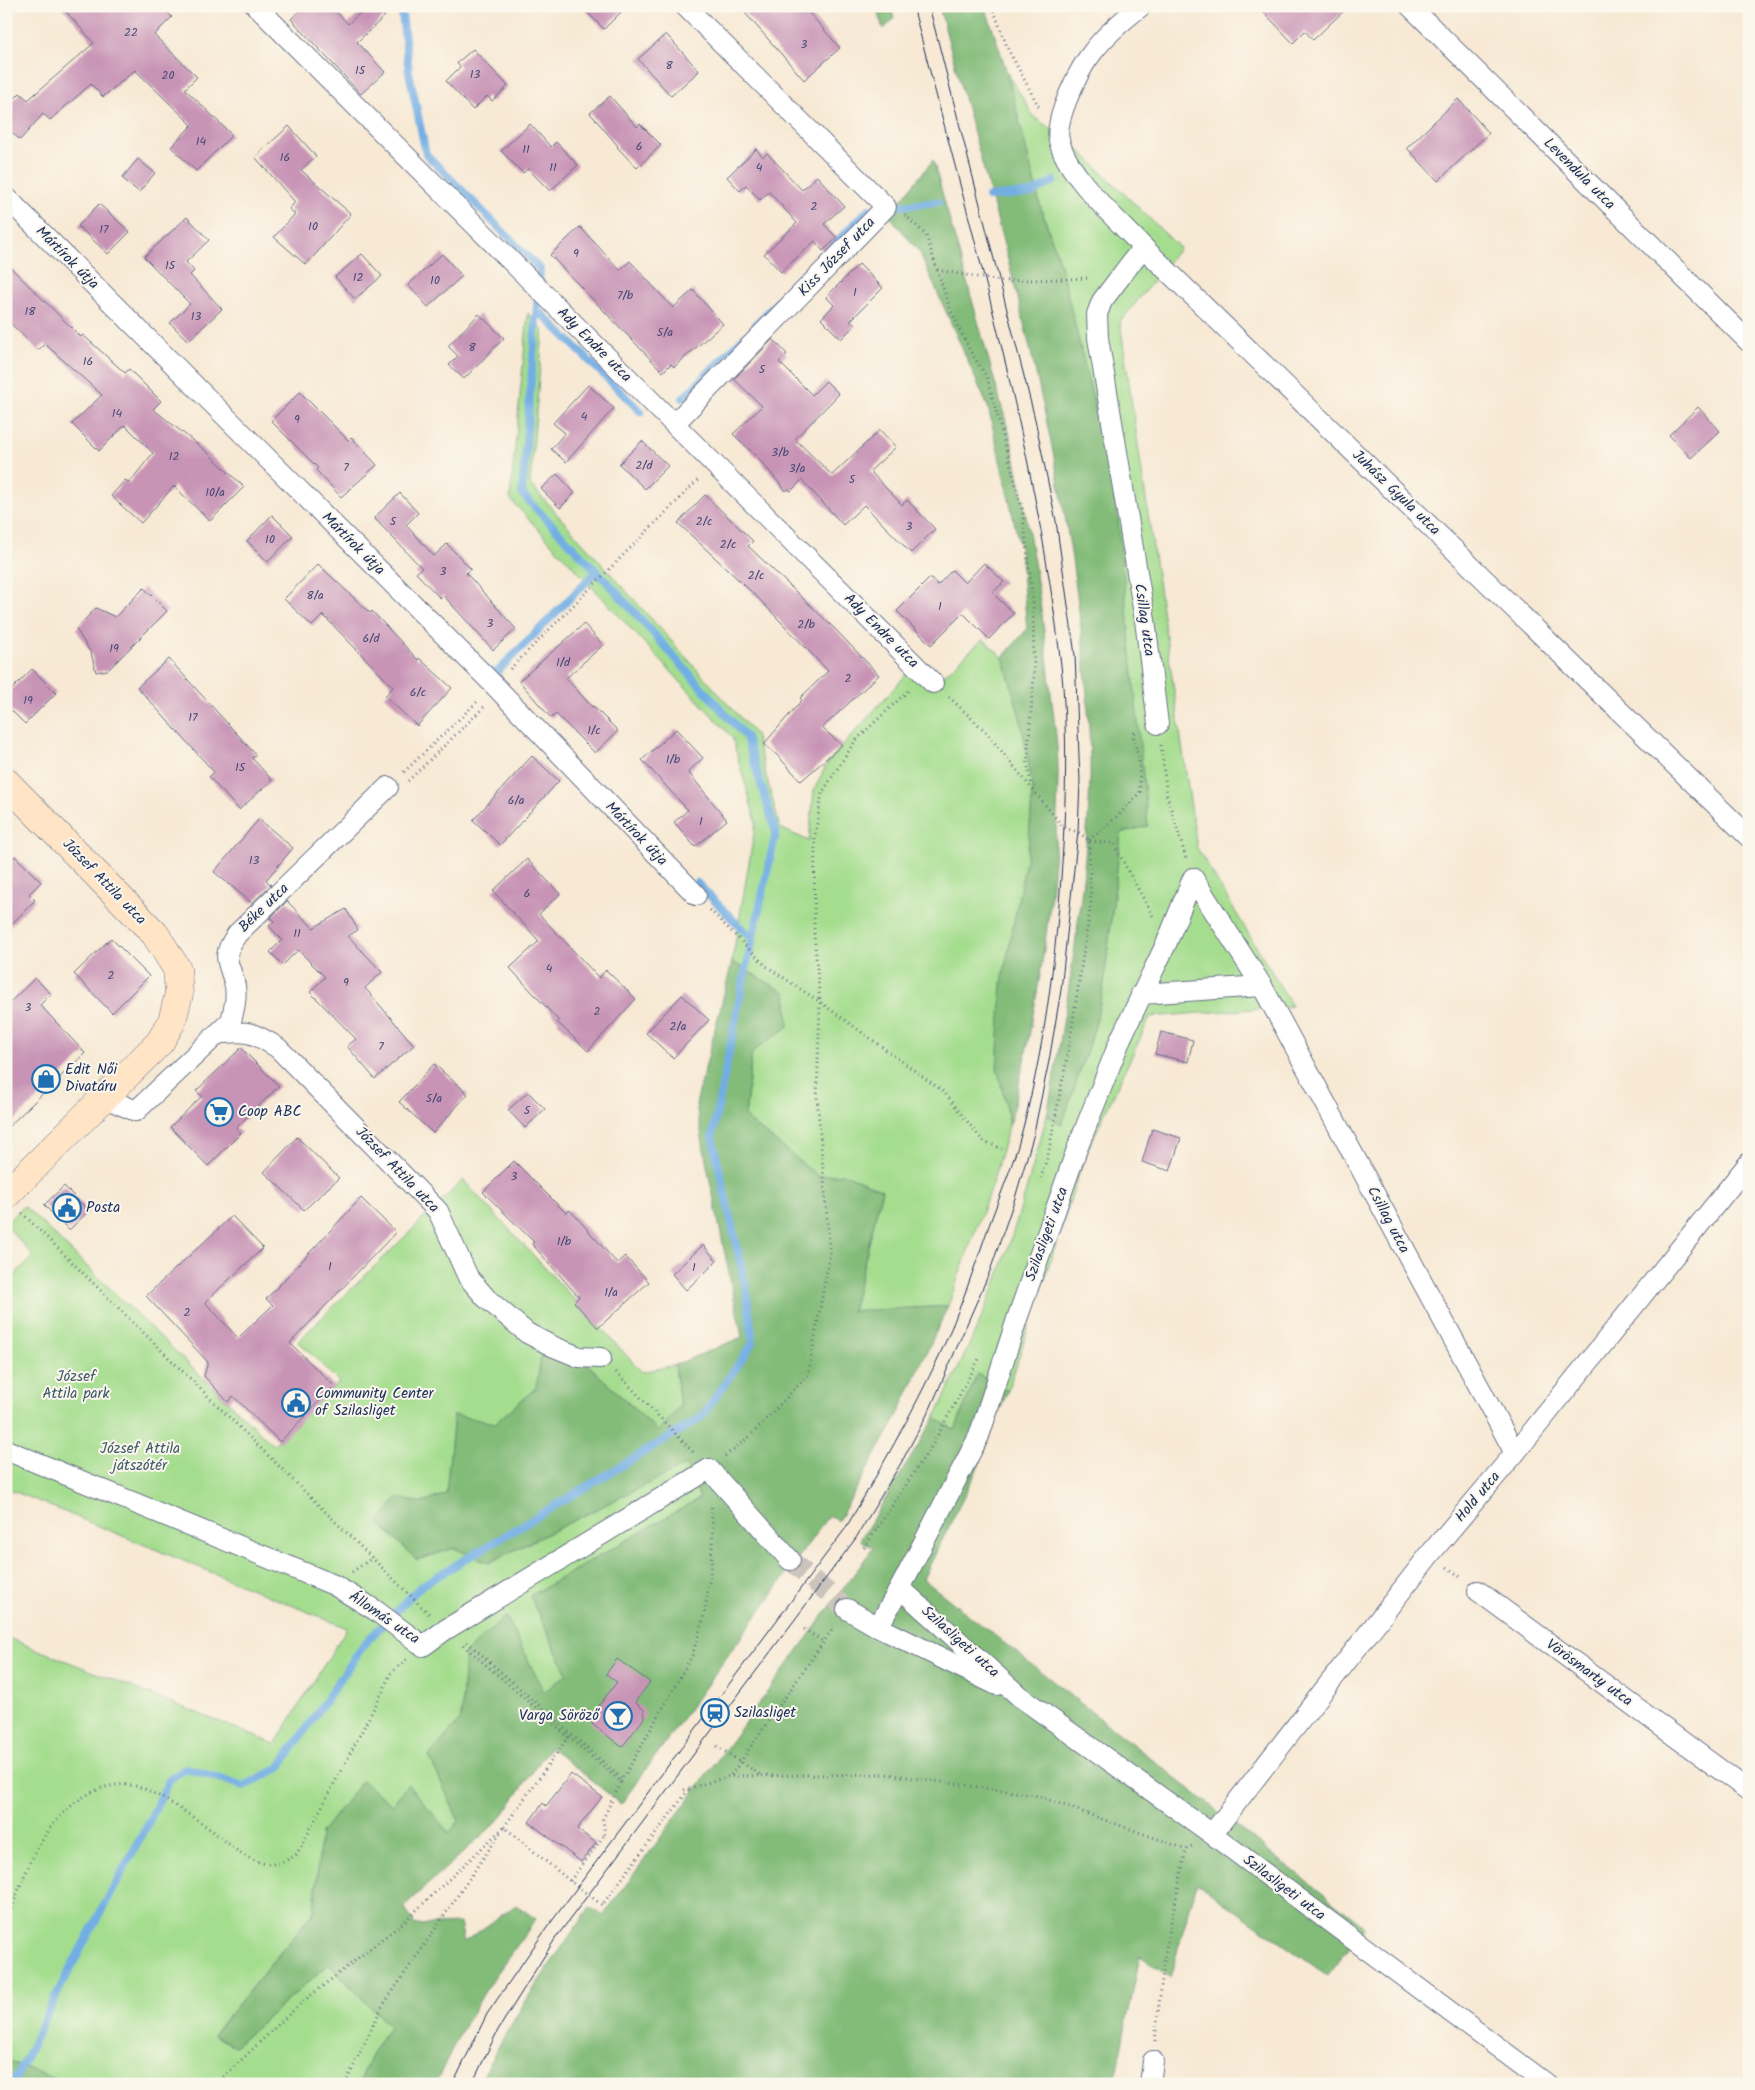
<svg xmlns="http://www.w3.org/2000/svg" width="1755" height="2090" font-family="Kalam,sans-serif">
<rect width="100%" height="100%" fill="#fbf7ec"/>
<filter id="ink" filterUnits="userSpaceOnUse"><feTurbulence type="fractalNoise" baseFrequency=".02" numOctaves="2"/><feDisplacementMap in="SourceGraphic" scale="10" xChannelSelector="R" yChannelSelector="G"/><feConvolveMatrix kernelMatrix="1 2 1 2 8 2 1 2 1" color-interpolation-filters="sRGB"/></filter>
<filter id="wash" filterUnits="userSpaceOnUse"><feTurbulence type="fractalNoise" baseFrequency=".0096" numOctaves="4" result="noise"/><feDisplacementMap in="SourceGraphic" scale="20" xChannelSelector="R" yChannelSelector="G"/><feGaussianBlur stdDeviation="1.12" result="paint"/><feColorMatrix in="noise" values="0 0 0 0 0 0 0 0 0 0 0 0 0 0 0 0 0 1.4 0 .05"/><feComposite in="paint" operator="in"/></filter>
<g filter="url(#wash)">
<rect width="100%" height="100%" fill="#f7e9d4"/>
<!-- green -->
<path fill="#a4dd8e" stroke="#608676" d="M1007 72 1034 117 1075 146 1180 248 1120 322 1197 848 1292 1006 1150 1017 1084 1158 1008 1390 977 1374 955 1430 935 1418C951 1383 968 1349 983 1314 1010 1250 1029 1182 1047 1115L1062 1125 1095 1026 1104 984 1121 833 1115 489 1060 264 1040 205Z
M528 313 543 331 530 484 755 734 780 828 809 841 814 790 828 762 920 659 941 678 983 639 1003 657 1021 721 1033 788 1028 849 1001 1086 1006 1103 1009 1126 992 1184 948 1306 852 1312 882 1190 845 1174 818 1176 745 1117 752 1052 786 993 732 962 756 822 732 737 510 499Z
M463 1180 642 1372 675 1365 680 1406 658 1431 585 1362 536 1388 494 1424 454 1415 446 1494 422 1503 397 1498 379 1523 417 1560 454 1548 489 1563 686 1464 700 1498 530 1596 567 1674 544 1692 465 1653 461 1720 429 1756 459 1821 449 1833 408 1785 392 1805 321 1833 314 1911 213 2035 235 2046 329 1964 389 2026 370 2057 359 2084H68L6 2060V1637L275 1744 347 1628 6 1488V1284L33 1256 6 1225V1223L24 1206 273 1445 339 1382 298 1341Z"/>
<!-- forest -->
<path fill="#83bc79" stroke="#4f766c" d="M876 6H891L894 19 883 29Z
M939 6H985L1007 72 1040 205 1060 264 1115 489 1148 826 1121 833 1104 984 1095 1026 1062 1125 1047 1115C1063 1026 1079 936 1086 846 1088 815 1091 785 1090 755 1083 499 1005 251 939 6Z
M933 160 1011 440C1029 524 1043 609 1051 694 1054 719 1058 745 1058 770 1058 886 1037 1013 1009 1126L1006 1103 997 1068 1002 983 1028 849 1033 788 1021 721 1003 657 1027 629 1020 548 988 407 920 253 889 215Z
M732 962 786 993 789 1026 752 1052 745 1117 818 1176 845 1174 882 1190 852 1311 948 1306 896 1419 838 1521 829 1515 621 1804 550 1747 500 1819 404 1906 415 1925 460 1923 464 1942 516 1905 536 1919 488 1986 458 2037 435 2084H359L370 2057 389 2026 329 1964 235 2046 213 2035 314 1912 321 1833 362 1781 392 1805 408 1784 449 1833 459 1821 429 1756 461 1719 465 1653 506 1616 544 1692 567 1674 530 1596 700 1498 686 1465 488 1563 454 1548 417 1560 379 1523 397 1498 422 1503 446 1494 454 1415 495 1423 536 1388 541 1356 585 1362 658 1431 680 1406 675 1365 742 1337 707 1166 696 1104Z
M977 1374 1008 1390 977 1470 923 1579 1365 1927 1328 1976 1197 1883 1170 1977 1140 1956 1114 2084H479C509 2021 550 1964 590 1907L603 1916 873 1548 860 1540 935 1418 955 1430Z
M6 2060 68 2084H6Z"/>
<g fill="none" stroke-linecap="round" stroke-linejoin="round">
<!-- stream -->
<path stroke="#72aee4" stroke-width="8" d="M988 197 1032 193 1054 181
M900 206 938 202
M536 317 542 314 641 412
M756 324 869 209
M683 398 744 337
M486 670 488 672H497L597 571
M697 883 752 939
M13 2084 63 1982 148 1824 169 1780 186 1768 244 1786 279 1768 365 1643 421 1586 701 1418 753 1343 746 1288 712 1137 740 996 776 832 746 737 610 585 522 494 540 269 426 154 409 72 401 6"/>
</g>
<g id="blocks">
<!-- building -->
<path fill="#c894b6" d="M61 6H161L172 17 154 35 197 77 185 89 232 135 196 171 171 147 192 125 135 70 103 97 91 84 50 120 43 114 20 140 6 127V107L20 93 28 100 94 43Z
M305 6H331L348 24 368 6H376L385 16 357 42 385 72 361 94 291 19Z
M581 6H627L604 29Z
M739 6H803L840 48 804 80Z
M1258 6H1349L1313 40 1305 31 1293 43Z
M666 34 699 71 671 96 638 59Z
M473 49 508 86 492 101 487 96 473 110 446 81 460 67 457 63Z
M610 96 637 127 640 124 661 145 637 168 617 147 618 146 590 113Z
M1458 99 1489 133 1438 181 1407 148Z
M530 124 551 147 556 142 578 165 550 191 528 169 523 173 501 151Z
M289 126 316 156 301 170 351 214 306 265 274 237 295 214 289 209 295 202 255 157Z
M756 149 763 157 767 153 802 190 817 176 844 206 824 224 837 238 823 251 815 241 781 272 764 254 797 223 769 192 760 200 746 185 740 191 727 177Z
M138 159 155 173 139 192 122 178Z
M99 204 130 232 108 254 78 226Z
M187 217 209 240 186 262 194 271 190 275 222 309 188 341 170 323 190 304 144 257Z
M580 227 620 270 630 261 673 308 693 290 723 324 674 367 671 364 663 372 550 255Z
M362 254 382 276 355 299 335 277Z
M442 254 462 276 428 307 408 285Z
M6 263 81 337 83 335 125 373 129 369 161 401 153 409 207 452 244 487 210 521 174 486 141 523 111 496 125 480 129 483 153 453 125 425 99 451 72 424 102 395 45 344 38 350 6 319Z
M859 264 883 288 850 321 855 325 841 339 821 319 834 305 826 297Z
M479 314 504 338 464 379 449 365 458 356 448 346Z
M773 339 787 354 779 362 812 395 826 381 839 394 795 439 832 475 880 430 896 447 870 471 902 505 907 500 935 529 911 553 864 505 843 525 802 480 791 491 788 489 786 491 758 458 733 434 762 406 734 379Z
M588 385 614 408 566 462 551 449 565 433 553 423Z
M300 392 348 440 351 437 377 465 341 497 316 470 318 468 271 421Z
M1698 407 1720 431 1691 458 1669 435Z
M642 441 668 466 645 489 619 464Z
M557 474 575 493 560 508 541 489Z
M400 493 418 513 406 525 434 556 447 544 471 569 466 573 516 629 493 650 443 595 440 598 416 573 422 568 374 518Z
M705 495 753 541 748 546 835 629 879 675 822 728 842 745 801 781 776 754 764 744 802 700 800 698 828 671 758 598 678 523Z
M272 515 293 536 268 562 247 541Z
M984 563 1004 582 992 593 1014 613 989 639 963 613 931 645 897 611 930 578 938 585 952 570 965 583Z
M318 564 370 613 372 611 418 660 419 658 452 688 417 726 385 696 393 687 323 615 312 626 284 599Z
M144 588 167 611 108 670 96 672 91 653 76 629 96 608 115 617Z
M584 624 603 645 566 678 592 707 593 706 618 731 595 753 556 714 551 718 519 681Z
M169 659 256 755 252 758 272 780 239 810 209 777 214 772 137 687Z
M32 669 56 693 25 724 6 705V695Z
M676 729 703 758 688 772 727 820 695 847 674 822 688 810 642 760Z
M532 756 559 781 500 845 473 820Z
M259 819 293 848 266 880 271 885 252 903 214 872Z
M15 856 41 882 29 894 35 900 6 930V865Z
M527 859 560 894 539 914 599 978 606 970 636 999 588 1051 557 1022 559 1021 510 968 539 941 493 891Z
M287 901 313 928 346 909 358 930 348 936 382 972 365 988 414 1045 375 1079 347 1046 356 1039 310 992 325 977 298 950 283 965 270 952 282 940 269 926 274 921 270 918Z
M111 938 149 976 112 1013 74 974Z
M35 978 51 994 40 1005 85 1053 6 1129V1006Z
M682 995 709 1020 673 1058 646 1033Z
M1161 1032 1193 1040 1188 1062 1155 1054Z
M241 1048 279 1086 236 1128 241 1133 208 1166 170 1127 202 1096 196 1091Z
M434 1064 468 1094 433 1133 399 1102Z
M528 1092 545 1109 525 1128 508 1110Z
M1152 1129 1181 1138 1170 1171 1142 1162Z
M297 1137 339 1178 304 1210 264 1172Z
M514 1161 566 1213 570 1210 617 1263 625 1256 649 1282 598 1328 574 1302 579 1297 532 1244 534 1242 483 1192Z
M64 1186 89 1211 69 1230 44 1205Z
M361 1198 396 1232 290 1343 334 1386 280 1442 233 1396 228 1402 204 1376 208 1362 146 1296 232 1216 263 1248 205 1302 238 1338 273 1305 266 1299Z
M703 1245 717 1261 686 1290 672 1274Z
M617 1659 650 1682 635 1702 644 1710 645 1717 622 1747 592 1724 591 1716 617 1682 606 1674Z
M571 1774 602 1797 577 1829 596 1843 581 1862 529 1822 543 1803 546 1806Z"/>
</g>
</g>
<g filter="url(#ink)">
<use href="#blocks" fill-opacity="0" stroke="#687087" stroke-width="1"/>
<g fill="none" stroke-linecap="round" stroke-linejoin="round">
<!-- street-tunnel -->
<path stroke="#cbc4bc" stroke-width="20" stroke-dasharray="20 10" stroke-linecap="butt" d="M790 1560 847 1609"/>
<defs>
<path id="street" d="M256 6 933 683
M1141 6C1123 20 1105 35 1092 53 1079 69 1054 120 1059 140 1067 176 1118 220 1143 247L1749 837
M1410 6 1749 342
M6 197 494 685 696 895
M1143 247 1102 301 1097 314 1098 338 1145 620 1158 724
M674 424 886 207 685 6
M1193 878 1262 986 1515 1453
M1141 994 1262 986
M217 1034C248 1030 253 1032 278 1048L438 1211 468 1277 486 1298 527 1333 552 1346 579 1357 601 1358
M105 1098 136 1111 231 1021C234 1009 237 998 235 986 230 961 219 960 237 934L388 787
M6 1450 334 1585 375 1610 423 1646 445 1630 709 1469 790 1560
M900 1588 1019 1696 1212 1834 1547 2084
M1478 1591 1749 1791
M847 1609 878 1627 900 1588 979 1436 1018 1316 1077 1149 1121 1038 1167 942 1193 878
M878 1627 997 1685
M1212 1834 1430 1554 1515 1453 1749 1163
M1150 2084 1153 2061"/>
<path id="secondary" d="M6 782 155 934 177 969 179 994 172 1021 160 1042 6 1195"/>
</defs>
<!-- street casing -->
<use href="#street" stroke="#687087" stroke-width="22"/>
<!-- secondary casing -->
<use href="#secondary" stroke="#687087" stroke-width="29"/>
<!-- path -->
<path stroke="#687087" stroke-width="3" stroke-dasharray="1 4" stroke-linecap="butt" d="M992 6 1008 49 1040 109
M905 215 926 235 950 309 970 351 987 377 1022 508 1033 601 1034 676 1027 762 1032 787
M937 270 1000 281 1091 278
M510 669 699 479
M949 697 985 731 1064 828 1078 832 1089 840 1091 904 1068 1052 1048 1155 1041 1178
M1161 745 1167 796 1186 858
M404 772 479 700
M408 781 486 705
M1089 840 1119 815 1140 792 1139 760 1133 735 1136 730
M1090 841 1113 843 1154 918
M710 910 766 966 820 1002 944 1092 982 1140 1002 1149
M22 1213 429 1614
M616 1372 695 1454
M725 1456 749 1437 808 1375 830 1253 817 1096 820 1002 814 934 815 835 822 793 855 741 910 689
M864 1548 933 1444 979 1359
M1447 1567 1462 1578
M352 1572 372 1558
M804 1629 824 1642
M467 1642 622 1779
M463 1645 621 1782 603 1819 605 1836
M717 1746 762 1776
M731 1775 834 1627
M621 1782 692 1656 704 1616 711 1568 713 1528 711 1505
M684 1790 730 1776 885 1774 1035 1795 1186 1849
M504 1827 569 1736
M570 1881 605 1834
M6 1923C17 1894 27 1865 43 1839 63 1807 99 1776 139 1787 157 1792 198 1820 214 1832 228 1843 244 1859 262 1863 276 1866 285 1862 297 1854L383 1691 390 1674 407 1659
M1155 2041 1165 1953 1186 1849 1192 1846
M216 2084 301 2003 404 1922 504 1827 570 1881 602 1905 690 1788
M345 2084 382 2007 501 1832"/>
<!-- street -->
<use href="#street" stroke="#fff" stroke-width="20"/>
<!-- secondary -->
<use href="#secondary" stroke="#ffe4c6" stroke-width="28"/>
<!-- tram -->
<path stroke="#1b2f5e" stroke-width="1" d="M453 2084 487 2014 546 1929 845 1529C879 1472 912 1414 940 1354 960 1311 975 1265 991 1220 1000 1196 1010 1171 1018 1146 1044 1055 1056 958 1062 863 1066 799 1068 729 1061 665 1036 444 968 221 913 6
M472 2084 498 2030 555 1939 856 1538 901 1463 930 1409 990 1271 1015 1198 1033 1137 1049 1061 1061 990 1078 832 1080 781 1075 655 1056 521 1035 419 929 6"/>
</g>
</g>
<!-- icons -->
<defs>
<symbol id="shop-ring" viewBox="-11 -11 22 22"><circle r="9.5" fill="#fbf7ec" stroke="#1f6fb2" stroke-width="1.5"/><path d="M-5-2.5h2.3a2.7 3.5 0 0 1 5.4 0H5L5.5 6h-11ZM-1.5-2.5h3a1.5 2.3 0 0 0-3 0Z" fill="#1f6fb2"/></symbol>
<symbol id="supermarket-ring" viewBox="-11 -11 22 22"><circle r="9.5" fill="#fbf7ec" stroke="#1f6fb2" stroke-width="1.5"/><path d="M-6-5.5h2.5l.6 2H6L4.5 2H-2.5L-4.4-4H-6ZM-1.5 3.2a1.3 1.3 0 1 0 .1 0ZM3 3.2a1.3 1.3 0 1 0 .1 0Z" fill="#1f6fb2"/></symbol>
<symbol id="civic-ring" viewBox="-11 -11 22 22"><circle r="9.5" fill="#fbf7ec" stroke="#1f6fb2" stroke-width="1.5"/><path d="M-.6-6.5H3V-4.5H.6V-3L4-1V1h2V6H-6V1h2V-1L-.6-3ZM-1.2 2.5V6h2.4V2.5Z" fill="#1f6fb2"/></symbol>
<symbol id="station-ring" viewBox="-11 -11 22 22"><circle r="9.5" fill="#fbf7ec" stroke="#1f6fb2" stroke-width="1.5"/><path d="M-3-6H3Q5-6 5-4V2Q5 4 3 4L4.5 6H3L1.5 4h-3L-3 6H-4.5L-3 4Q-5 4-5 2V-4Q-5-6-3-6ZM-3.5-4v3h7v-3ZM-3.5 1v1.5H-2V1ZM2 1v1.5H3.5V1Z" fill="#1f6fb2"/></symbol>
<symbol id="bar-ring" viewBox="-11 -11 22 22"><circle r="9.5" fill="#fbf7ec" stroke="#1f6fb2" stroke-width="1.5"/><path d="M-6-5H6L.8 .8V4.5H3.5V6h-7V4.5H-.8V.8Z" fill="#1f6fb2"/></symbol>
</defs>
<g fill-rule="evenodd">
<use href="#shop-ring" x="30" y="1063" width="32" height="32"/>
<use href="#supermarket-ring" x="203" y="1096" width="32" height="32"/>
<use href="#civic-ring" x="51" y="1192" width="32" height="32"/>
<use href="#civic-ring" x="280" y="1387" width="32" height="32"/>
<use href="#station-ring" x="699" y="1697" width="32" height="32"/>
<use href="#bar-ring" x="602" y="1700" width="32" height="32"/>
</g>
<g text-anchor="middle" dominant-baseline="central" stroke-width="4" stroke-linejoin="round" paint-order="stroke">
<!-- number labels -->
<g font-size="12" fill="#464874">
<text x="131" y="32">22</text>
<text x="804" y="44">3</text>
<text x="669" y="65">8</text>
<text x="360" y="70">15</text>
<text x="475" y="74">13</text>
<text x="168" y="75">20</text>
<text x="201" y="141">14</text>
<text x="639" y="146">6</text>
<text x="526" y="149">11</text>
<text x="285" y="157">16</text>
<text x="553" y="167">11</text>
<text x="759" y="167">4</text>
<text x="814" y="206">2</text>
<text x="313" y="226">10</text>
<text x="104" y="229">17</text>
<text x="576" y="253">9</text>
<text x="170" y="265">15</text>
<text x="358" y="277">12</text>
<text x="435" y="280">10</text>
<text x="855" y="292">1</text>
<text x="625" y="295">7/b</text>
<text x="30" y="311">18</text>
<text x="196" y="316">13</text>
<text x="665" y="332">5/a</text>
<text x="472" y="347">8</text>
<text x="88" y="361">16</text>
<text x="762" y="369">5</text>
<text x="117" y="413">14</text>
<text x="584" y="416">4</text>
<text x="297" y="419">9</text>
<text x="780" y="452">3/b</text>
<text x="174" y="456">12</text>
<text x="644" y="465">2/d</text>
<text x="346" y="467">7</text>
<text x="797" y="468">3/a</text>
<text x="852" y="479">5</text>
<text x="215" y="492">10/a</text>
<text x="393" y="521">5</text>
<text x="704" y="521">2/c</text>
<text x="909" y="526">3</text>
<text x="270" y="539">10</text>
<text x="728" y="544">2/c</text>
<text x="443" y="571">3</text>
<text x="756" y="575">2/c</text>
<text x="315" y="595">8/a</text>
<text x="940" y="606">1</text>
<text x="490" y="623">3</text>
<text x="806" y="624">2/b</text>
<text x="371" y="638">6/d</text>
<text x="114" y="648">19</text>
<text x="563" y="662">1/d</text>
<text x="848" y="678">2</text>
<text x="418" y="692">6/c</text>
<text x="28" y="700">19</text>
<text x="193" y="717">17</text>
<text x="594" y="730">1/c</text>
<text x="673" y="759">1/b</text>
<text x="240" y="767">15</text>
<text x="516" y="800">6/a</text>
<text x="701" y="821">1</text>
<text x="254" y="860">13</text>
<text x="527" y="893">6</text>
<text x="297" y="933">11</text>
<text x="549" y="968">4</text>
<text x="111" y="975">2</text>
<text x="346" y="982">9</text>
<text x="28" y="1007">3</text>
<text x="597" y="1011">2</text>
<text x="678" y="1026">2/a</text>
<text x="381" y="1046">7</text>
<text x="434" y="1098">5/a</text>
<text x="527" y="1110">5</text>
<text x="514" y="1176">3</text>
<text x="564" y="1241">1/b</text>
<text x="330" y="1266">1</text>
<text x="694" y="1267">1</text>
<text x="611" y="1292">1/a</text>
<text x="187" y="1312">2</text>
</g>
<!-- street labels -->
<g font-size="15" fill="#1b2f5e" stroke="#fbf7ec">
<text transform="translate(1579 174) rotate(45)">Levendula utca</text>
<text transform="translate(837 257) rotate(-46)">Kiss József utca</text>
<text transform="translate(67 258) rotate(45)">Mártírok útja</text>
<text transform="translate(594 345) rotate(45)">Ady Endre utca</text>
<text transform="translate(1396 493) rotate(44)">Juhász Gyula utca</text>
<text transform="translate(353 544) rotate(45)">Mártírok útja</text>
<text transform="translate(1144 620) rotate(82)">Csillag utca</text>
<text transform="translate(881 631) rotate(45)">Ady Endre utca</text>
<text transform="translate(636 834) rotate(46)">Mártírok útja</text>
<text transform="translate(104 882) rotate(46)">József Attila utca</text>
<text transform="translate(264 908) rotate(-44)">Béke utca</text>
<text transform="translate(397 1170) rotate(46)">József Attila utca</text>
<text transform="translate(1388 1220) rotate(62)">Csillag utca</text>
<text transform="translate(1047 1234) rotate(-70)">Szilasligeti utca</text>
<text transform="translate(1478 1497) rotate(-50)">Hold utca</text>
<text transform="translate(384 1618) rotate(34)">Állomás utca</text>
<text transform="translate(960 1642) rotate(42)">Szilasligeti utca</text>
<text transform="translate(1589 1673) rotate(36)">Vörösmarty utca</text>
<text transform="translate(1284 1888) rotate(37)">Szilasligeti utca</text>
</g>
<!-- poi labels -->
<g font-size="15" fill="#1b2f5e" stroke="#fbf7ec" text-anchor="start">
<text x="65" y="1070">Edit Női<tspan x="65" dy="17">Divatáru</tspan></text>
<text x="238" y="1112">Coop ABC</text>
<text x="86" y="1208">Posta</text>
<text x="315" y="1394">Community Center<tspan x="315" dy="17">of Szilasliget</tspan></text>
<text x="734" y="1713">Szilasliget</text>
<text x="599" y="1716" text-anchor="end">Varga Söröző</text>
</g>
<!-- park labels -->
<g font-size="15" fill="#3d5a6a" stroke="#fbf7ec">
<text x="76" y="1377">József<tspan x="76" dy="17">Attila park</tspan></text>
<text x="140" y="1449">József Attila<tspan x="140" dy="17">játszótér</tspan></text>
</g>
</g>
<!-- margin -->
<rect width="1755" height="2090" fill="none" stroke="#fbf7ec" stroke-width="25"/>
</svg>
